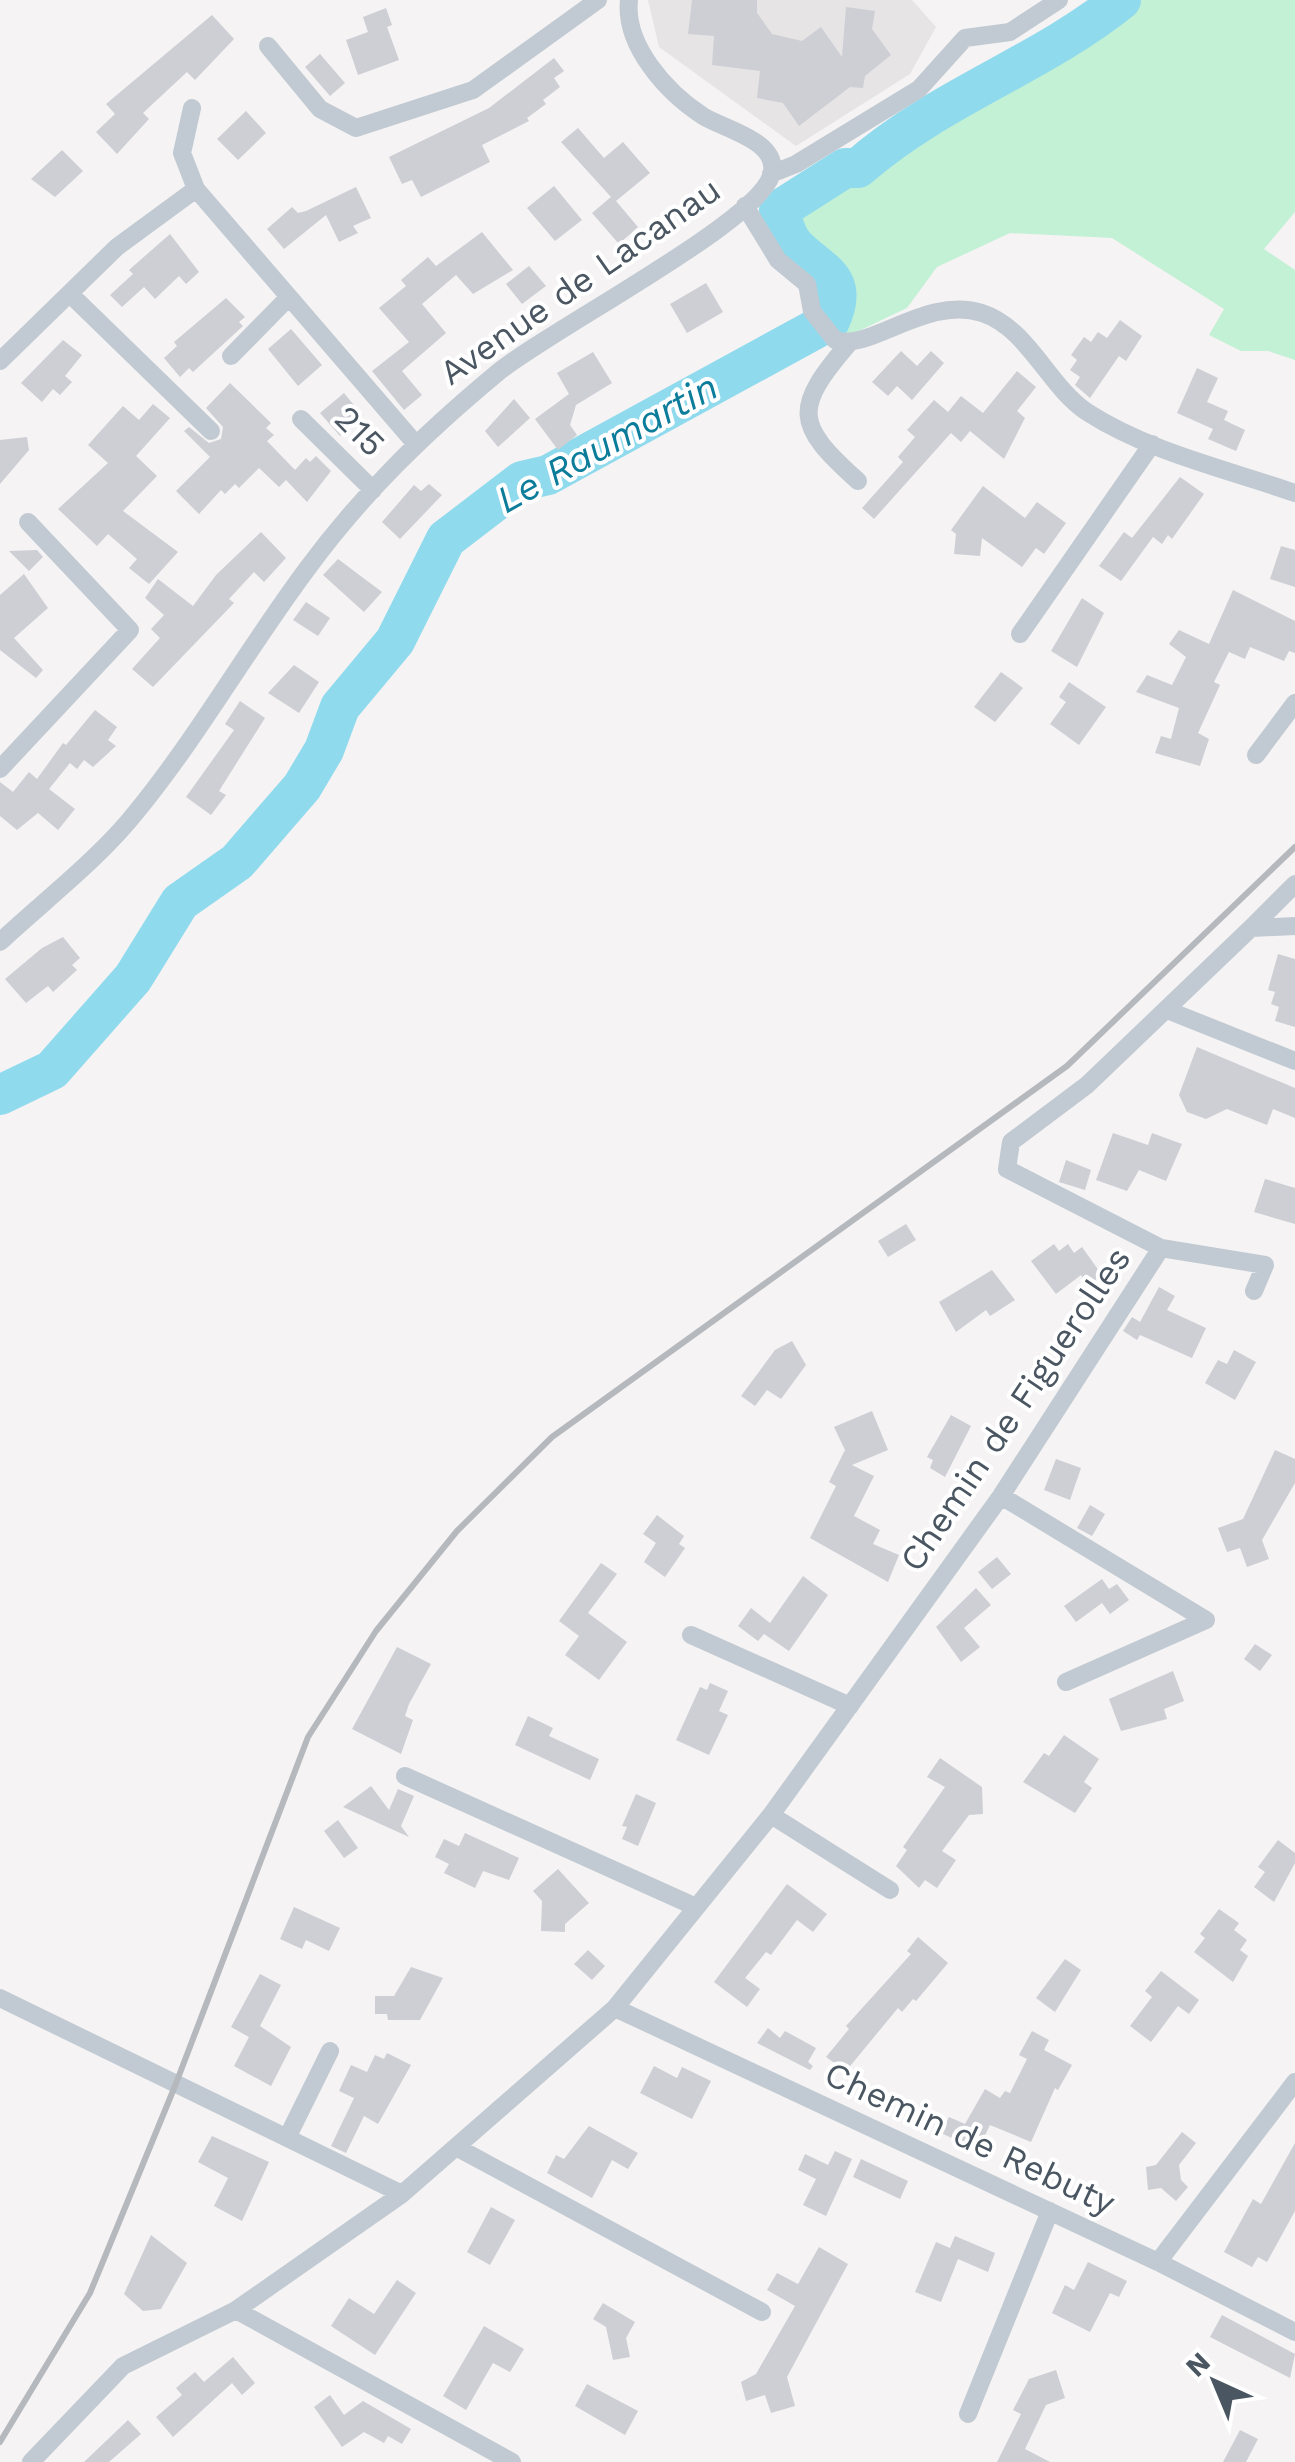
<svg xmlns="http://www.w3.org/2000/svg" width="1295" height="2462" font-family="'Work Sans',sans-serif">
<rect width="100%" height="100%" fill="#f5f3f3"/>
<!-- education -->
<path fill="#e6e4e5" d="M648 0H912L936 27 910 74 796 146 659 47Z"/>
<!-- green -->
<path fill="#c3f1d5" d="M1096 0H1295V212L1264 249 1295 270V360L1268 351H1241L1209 335 1224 309 1112 238 1010 233 937 267 907 308 848 336 822 304 767 202Z"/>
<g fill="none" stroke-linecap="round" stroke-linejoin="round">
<!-- river -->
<path stroke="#90daee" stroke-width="40" d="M0 1095 52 1070 133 978 180 902 237 862 302 787 324 750 340 707 395 641 446 539 522 481 548 475 830 321C850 277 821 273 795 246 786 237 783 222 779 210L845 168H858C939 97 1039 66 1121 0"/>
</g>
<!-- building -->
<path fill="#cdcfd5" d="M692 0H757V13L772 34 802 41 821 27 842 57 846 7 875 11 872 29 891 55 865 76 863 88 850 87 799 126 783 103 757 98 760 71 712 65 714 36 688 34Z
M386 8 392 25 387 27 399 60 358 75 346 40 368 32 363 17Z
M212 15 234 39 195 80 187 72 143 113 149 119 117 154 96 132 115 114 106 104Z
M320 54 345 83 330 96 305 67Z
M554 58 564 71 554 78 560 87 543 100 546 104 527 118 529 121 482 145 490 162 421 197 412 180 402 184 389 157 489 108Z
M246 111 266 133 238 160 217 139Z
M578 128 604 158 623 142 650 173 616 201 638 227 619 244 592 213 611 197 561 142Z
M62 150 83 171 55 197 31 179Z
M554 186 582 220 555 241 527 208Z
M356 187 371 218 353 226 358 233 339 242 326 215 284 249 267 229 292 207 298 213 306 211Z
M482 232 513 270 473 294 456 275 422 304 446 333 402 371 422 395 404 410 372 371 409 342 379 308 406 286 401 280 428 257 436 266Z
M170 234 199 272 186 284 179 276 155 299 144 287 122 307 110 295 133 274 129 270Z
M529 266 546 286 522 304 506 284Z
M706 283 723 312 687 333 670 304Z
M226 298 245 317 239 322 243 326 193 372 189 368 180 377 164 358 177 346 174 342Z
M1120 320 1142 336 1126 361 1119 356 1090 398 1075 385 1080 377 1070 370 1077 360 1071 355 1084 337 1091 342 1098 332 1107 338Z
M291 329 322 365 298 386 268 349Z
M63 340 82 355 65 376 72 382 60 395 53 389 42 402 21 383Z
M901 351 917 366 931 351 944 363 912 400 897 386 888 396 872 382Z
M593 352 612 383 576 405 570 425 577 435 558 450 535 419 569 394 557 373Z
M1197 368 1218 378 1207 402 1228 411 1224 420 1245 430 1236 451 1208 439 1213 429 1177 413Z
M1017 371 1036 387 1017 411 1025 418 1004 459 970 431 961 442 951 433 874 519 862 508 903 462 898 457 915 437 907 430 934 400 948 412 961 396 983 413Z
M230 383 271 423 266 428 274 435 267 441 295 470 306 458 310 462 316 456 331 471 307 502 286 480 279 487 259 468 239 488 235 484 225 494 221 490 199 514 176 491 210 457 184 431 189 427 209 443 221 439 223 427 206 408Z
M344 393 363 416 340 436 320 413Z
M514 399 530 418 498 447 485 431Z
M153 404 170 418 136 456 157 476 123 511 178 552 149 584 129 568 137 559 108 534 97 546 58 509 108 463 88 445 123 406 139 420Z
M27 437 29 450 0 484V440Z
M1180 477 1204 494 1172 539 1168 535 1162 544 1153 537 1121 581 1099 566 1124 532 1132 538Z
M429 484 442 495 400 539 382 522 414 485 421 491Z
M983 486 1025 518 1037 502 1066 523 1044 554 1036 548 1022 567 982 538 980 556 954 554 956 534 951 530Z
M261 532 286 558 264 582 254 572 229 599 234 603 153 687 132 669 160 638 151 629 164 615 145 598 158 579 193 606 216 575Z
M1281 546 1295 550V587L1270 579Z
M37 550 43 557 29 571 9 551Z
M338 559 382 592 364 612 323 575Z
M24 574 48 608 14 638 43 670 36 678 0 650V595Z
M1233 590 1295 621V653L1289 651 1284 661 1250 647 1245 659 1229 652 1214 682 1220 685 1198 733 1209 739 1200 766 1155 753 1161 736 1171 739 1179 708 1136 692 1147 675 1172 685 1186 657 1169 644 1179 630 1209 644Z
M1082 598 1104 613 1077 667 1051 651Z
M306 602 330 618 318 636 293 620Z
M294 665 319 682 299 713 268 693Z
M1001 672 1023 688 995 722 974 707Z
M1069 682 1106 707 1079 745 1050 724 1066 702 1059 697Z
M240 701 265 718 219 791 226 795 211 815 186 797 234 730 225 724Z
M95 710 117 727 108 740 116 746 93 767 84 760 77 769 70 763 49 789 75 809 58 830 38 813 17 830 0 816V782L13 792 29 772 37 779 63 743 66 745Z
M63 937 80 958 72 965 77 970 53 992 48 986 26 1003 5 979 42 948Z
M1278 954 1295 959V1027L1275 1021 1279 1007 1271 1004 1275 992 1268 990Z
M1197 1047 1295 1088V1118L1273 1109 1267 1125 1227 1109 1206 1119 1187 1112 1179 1095Z
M1113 1133 1148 1145 1152 1133 1182 1144 1166 1181 1139 1170 1127 1191 1096 1180Z
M1066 1160 1091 1170 1085 1190 1059 1182Z
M1265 1179 1295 1188V1224L1254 1212Z
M906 1224 916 1240 888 1257 878 1241Z
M1054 1244 1059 1251 1068 1244 1074 1253 1082 1247 1102 1275 1088 1286 1081 1275 1056 1294 1031 1261Z
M992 1270 1015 1300 990 1316 986 1310 956 1332 939 1302Z
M1159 1287 1175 1296 1167 1310 1206 1328 1192 1358 1140 1335 1137 1340 1123 1331 1132 1317 1140 1322Z
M792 1341 806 1365 781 1399 767 1390 755 1406 741 1396 775 1350Z
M1234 1350 1256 1362 1235 1400 1205 1383 1218 1360 1227 1364Z
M872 1411 888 1450 852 1465 874 1476 854 1516 880 1530 873 1544 899 1555 888 1582 810 1538 836 1486 829 1482 845 1450 834 1427Z
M951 1415 971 1426 945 1477 930 1468 933 1460 927 1457Z
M1275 1450 1295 1459V1483L1262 1540 1269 1559 1247 1567 1240 1548 1227 1552 1218 1528 1243 1519Z
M1056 1459 1081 1468 1070 1500 1044 1490Z
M1090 1505 1105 1514 1092 1536 1077 1528Z
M657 1515 684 1536 679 1544 685 1548 665 1577 644 1562 656 1543 643 1534Z
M997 1557 1011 1574 992 1589 978 1572Z
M601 1563 617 1574 588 1613 627 1642 599 1680 565 1655 579 1636 559 1621Z
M803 1576 828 1595 789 1651 764 1634 758 1641 738 1626 751 1608 770 1623Z
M1102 1579 1109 1589 1117 1584 1129 1600 1110 1614 1102 1603 1076 1622 1064 1606Z
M976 1588 991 1605 964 1628 980 1647 961 1662 936 1627Z
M1255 1644 1272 1655 1260 1671 1244 1659Z
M397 1647 431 1664 409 1704 405 1716 413 1720 401 1754 352 1729Z
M1173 1671 1184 1701 1164 1709 1167 1719 1121 1731 1109 1699Z
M710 1683 728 1691 719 1711 728 1715 709 1755 676 1740 700 1687 707 1690Z
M528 1716 553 1728 549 1736 599 1759 590 1780 515 1745Z
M1064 1735 1099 1759 1084 1782 1092 1788 1075 1813 1023 1782 1044 1753 1049 1756Z
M940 1758 982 1787 983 1814 969 1815 942 1851 956 1860 937 1888 925 1880 919 1888 896 1866 907 1850 903 1847 945 1787 927 1777Z
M371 1786 389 1810 398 1789 414 1796 401 1826 409 1837 343 1807Z
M636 1794 656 1803 638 1846 622 1839 627 1827 622 1826Z
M338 1820 358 1848 344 1858 324 1831Z
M465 1833 519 1858 509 1880 483 1871 475 1888 444 1873 449 1864 435 1857 444 1839 459 1846Z
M1278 1840 1295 1853V1863L1274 1902 1254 1887 1265 1872 1258 1867Z
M558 1869 589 1903 565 1924V1932L541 1931 542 1901 533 1891Z
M787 1884 827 1914 813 1932 797 1920 771 1955 766 1952 745 1978 760 1989 747 2007 714 1982Z
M294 1907 340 1928 329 1951 306 1940 302 1949 280 1939Z
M1219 1909 1239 1923 1234 1930 1247 1940 1240 1950 1248 1956 1233 1982 1194 1952 1205 1938 1200 1934Z
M918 1937 948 1963 916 2001 913 1999 902 2012 898 2008 846 2071 826 2057 849 2029 846 2026 911 1954 907 1951Z
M588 1950 605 1966 592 1980 574 1964Z
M1065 1959 1081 1970 1055 2012 1036 1998Z
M411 1967 443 1978 420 2020H388L387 2014H375V1996H394Z
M1161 1971 1199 2000 1189 2014 1178 2006 1151 2042 1130 2026 1152 1997 1145 1991Z
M260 1974 281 1985 260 2026 291 2047 271 2086 234 2066 249 2037 231 2027Z
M768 2028 780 2038 785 2031 816 2048 808 2062 813 2066 810 2070 757 2043Z
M1032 2031 1049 2040 1044 2050 1072 2065 1058 2090 1055 2088 1031 2142 990 2125 978 2150 941 2133 949 2117 965 2124 985 2089 1000 2098 1005 2091 1010 2093 1027 2059 1019 2055Z
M387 2053 411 2065 378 2124 364 2116 346 2153 331 2146 354 2098 339 2091 351 2065 367 2072 375 2055 384 2059Z
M654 2066 677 2078 682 2067 711 2081 692 2119 640 2093Z
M589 2126 638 2153 628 2169 612 2160 592 2198 547 2173 556 2155 564 2159Z
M1182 2132 1196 2143 1179 2165 1181 2180 1188 2187 1176 2201 1161 2188 1148 2190 1146 2167 1156 2165Z
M212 2136 269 2162 242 2221 214 2206 228 2178 198 2162Z
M1295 2143V2211L1267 2262 1258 2257 1252 2267 1224 2252 1253 2199 1261 2204Z
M835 2151 852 2159 826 2216 803 2205 816 2179 798 2170 805 2154 828 2165Z
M861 2159 908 2181 900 2199 853 2177Z
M491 2207 515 2220 490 2265 467 2252Z
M151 2235 187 2263 161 2309 143 2311 124 2294Z
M955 2236 995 2253 988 2272 958 2259 941 2302 915 2292 936 2242 950 2248Z
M819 2247 848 2264 787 2377 795 2406 771 2413 765 2395 746 2401 741 2382 756 2374 795 2306 767 2290 777 2273 798 2284Z
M1088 2262 1127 2281 1119 2297 1110 2293 1090 2332 1052 2313 1065 2285 1074 2290Z
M397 2280 416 2293 375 2355 331 2326 349 2298 374 2314Z
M603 2303 635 2322 626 2338 630 2357 613 2360 606 2327 593 2319Z
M1222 2315 1295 2354 1290 2378 1210 2337Z
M484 2326 524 2349 510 2372 493 2363 466 2410 443 2396Z
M233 2357 255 2383 242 2395 232 2383 173 2437 156 2417 182 2395 176 2388 195 2372 204 2382Z
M1056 2370 1065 2398 1046 2405 1025 2449 1050 2462H997L1021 2414 1013 2410 1029 2379Z
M587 2384 638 2411 625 2435 575 2406Z
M330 2395 344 2415 363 2401 411 2429 402 2444 388 2436 384 2443 364 2432 342 2447 314 2407Z
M128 2420 141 2434 109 2462H84Z
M1240 2430 1258 2439 1246 2462H1223Z"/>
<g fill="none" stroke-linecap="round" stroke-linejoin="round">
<!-- minor -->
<path stroke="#c1cad2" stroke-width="18" d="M268 46 320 109 356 128 473 90 598 0
M192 108 182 153 196 189
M771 174 796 164 919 89 965 38 1010 32 1059 0
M745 206 778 260 807 284 812 311 835 340C870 352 926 295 982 313 1028 328 1048 386 1087 412 1149 452 1226 469 1295 493
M70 294 211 431
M850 342C793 408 794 424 858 481
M231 356 289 297
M0 361 117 247 196 189 414 442
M301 419 373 490
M1020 634 1152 444
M1256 755 1295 703
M0 769 130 630 28 522
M1251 928 1295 884
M0 942C45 900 99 859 137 811 199 735 248 648 307 569 362 494 425 433 496 374 546 332 755 224 771 176 782 141 723 129 703 116 666 92 624 45 629 0
M1167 1010 1295 1061
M1161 1248 1265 1265 1254 1291
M1001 1496 1206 1620 1066 1682
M691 1635 850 1706
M405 1776 696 1907
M771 1815 890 1890
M0 1998 402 2194
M615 2008 1158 2262 1295 2332
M287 2138 330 2051
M456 2147 762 2312
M1158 2262 1295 2082
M236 2310 512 2462
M968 2414 1050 2211
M31 2462 123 2366 236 2310 402 2194 615 2008 771 1815 1001 1496 1161 1248 1007 1169 1011 1142 1087 1085 1251 928 1295 926"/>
<!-- rail -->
<path stroke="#b5b8bd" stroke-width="6" d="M0 2442 90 2293 175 2086 308 1737 376 1631 457 1531 552 1437 1067 1066 1295 847"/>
</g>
<g text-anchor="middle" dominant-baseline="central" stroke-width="8" stroke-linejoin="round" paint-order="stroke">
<!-- street labels -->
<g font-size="35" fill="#4a5661" stroke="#fff">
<text transform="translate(580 281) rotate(-35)">Avenue de Lacanau</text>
<text transform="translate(360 431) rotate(45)">215</text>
<text transform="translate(1015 1409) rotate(-56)">Chemin de Figuerolles</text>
<text transform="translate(970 2138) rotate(25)">Chemin de Rebuty</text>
</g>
<!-- water labels -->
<g font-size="38" font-style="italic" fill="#0c7c9b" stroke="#fff">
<text transform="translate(607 443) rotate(-29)">Le Raumartin</text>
</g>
</g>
<!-- north arrow -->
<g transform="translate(1215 2382) rotate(316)" stroke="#ffffff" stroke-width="8" paint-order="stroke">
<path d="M0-8L18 38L0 25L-18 38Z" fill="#4a5661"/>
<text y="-15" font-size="28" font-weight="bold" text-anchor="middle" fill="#4a5661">N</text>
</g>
</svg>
